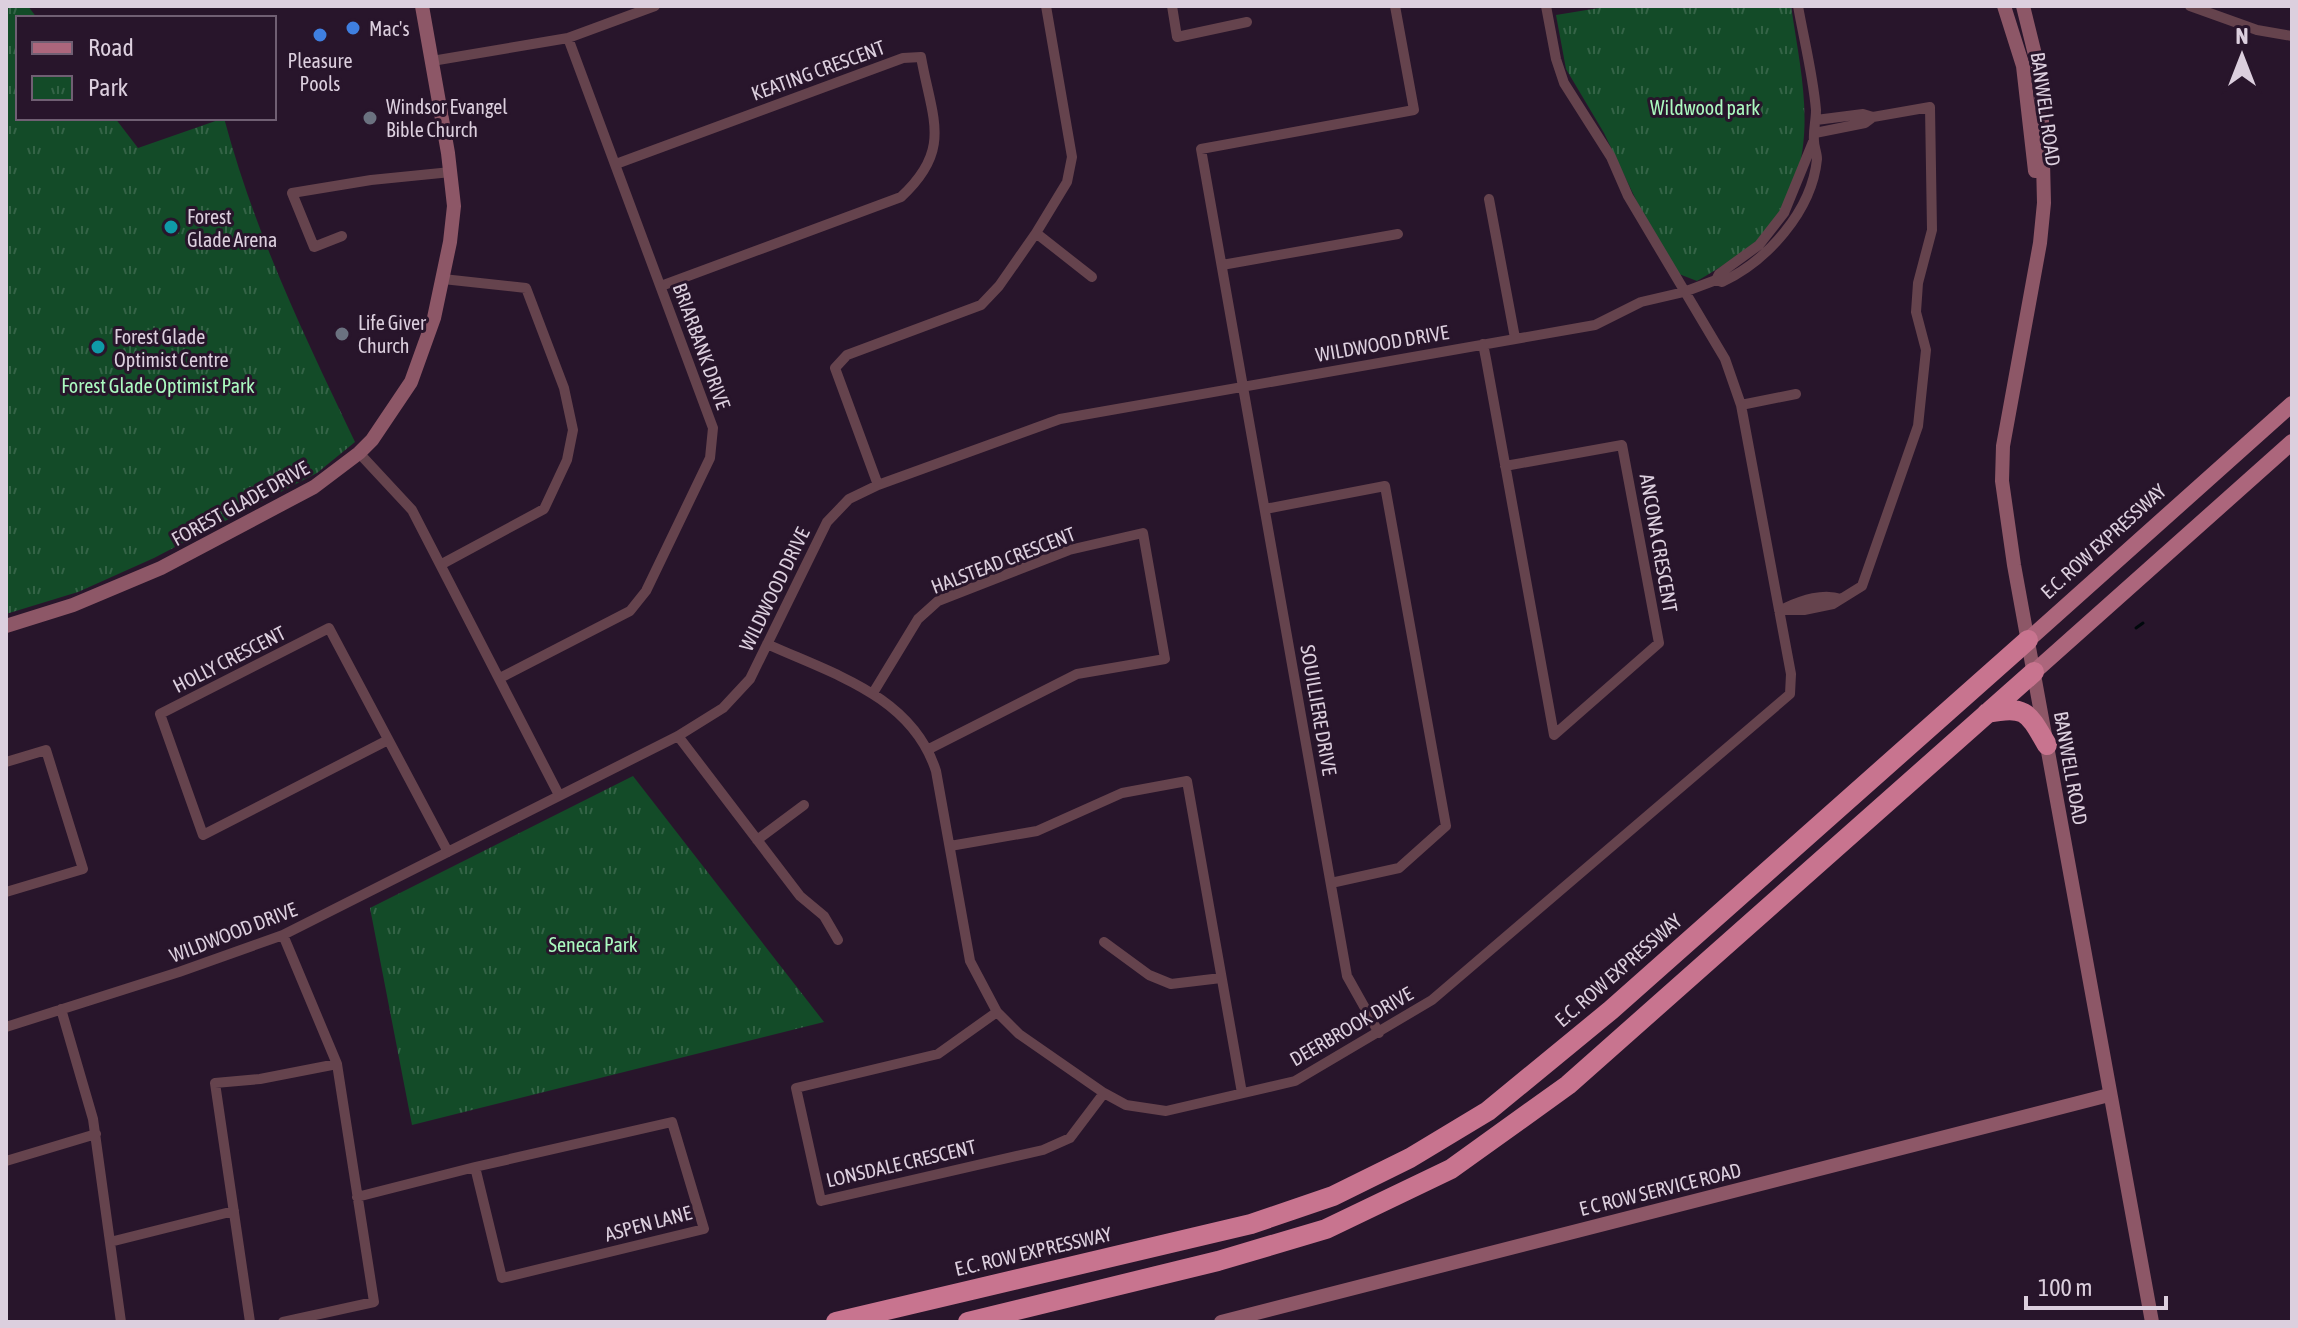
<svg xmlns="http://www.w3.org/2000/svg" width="2298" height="1328" font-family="'Asap Condensed',sans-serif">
<defs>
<pattern id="park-tufts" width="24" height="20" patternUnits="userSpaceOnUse" patternTransform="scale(2)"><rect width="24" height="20" fill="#134b28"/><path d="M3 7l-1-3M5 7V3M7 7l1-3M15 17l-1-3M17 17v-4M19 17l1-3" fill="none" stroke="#356447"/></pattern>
</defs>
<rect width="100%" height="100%" fill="#28152b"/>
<!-- park -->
<path fill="url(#park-tufts)" d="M6 6H28L37 18H18V118H115L138 148 224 118C255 234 304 335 355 442L317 473 154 558 78 592 6 614Z
M1611 6H1791C1802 80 1820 148 1779 216 1763 242 1723 266 1697 281L1679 274 1638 204 1604 133 1566 69 1556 15Z
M633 776 824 1022 412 1125 370 908Z"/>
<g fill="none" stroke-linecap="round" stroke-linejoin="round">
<!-- stream -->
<path stroke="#00080c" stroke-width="3" d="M2136 628 2143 623"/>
<!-- street -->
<path stroke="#65434d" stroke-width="10" d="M1172 6 1177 37 1247 22
M2190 6 2257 30 2292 36
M432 61 568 38 655 6
M1815 133 1865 123 1873 117
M616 164 903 58 921 57C932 119 953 149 901 197L661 286
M1489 199 1515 338
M1036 233 1092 277
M342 236 314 247 292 193 371 180 451 172
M1222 265 1398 234
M1716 280 1719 274 1759 245 1784 213 1813 142
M1483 344 1486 359 1554 735 1659 643 1622 445 1505 466
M1741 405 1796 394
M359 453 412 510 559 795
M878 485 835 368 847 355 981 305 999 286 1036 233 1067 182 1072 157 1046 6
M1265 509 1385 486 1446 826 1399 868 1331 883
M442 564 544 509 567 460 573 430 564 388 526 288 443 279
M1785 608C1803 600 1823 593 1841 599
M1779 610H1804L1833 604 1862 586 1918 426 1926 350 1916 312 1918 283 1932 230 1930 107 1873 117 1863 114 1816 120
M767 644C833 674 912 696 936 771L970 961 997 1012 1019 1034 1104 1093 1126 1105 1166 1111 1295 1081 1432 1000 1790 694 1791 674 1741 405 1725 359 1628 196 1611 157 1564 83 1556 59 1546 6
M500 678 630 611 646 591 710 458 713 428 568 38
M873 693 918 619 938 601 1069 550 1143 533 1165 659 1077 674 929 749
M678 736 800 896 824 916 838 940
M388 740 203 835 160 714 329 628 448 852
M6 762 46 750 83 869 6 892
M757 840 804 805
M950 846 1037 831 1122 793 1187 781 1242 1093
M1104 942 1149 975 1171 984 1221 978
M61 1009 93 1119 121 1322
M997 1012 938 1054 796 1088 821 1201 1043 1150 1070 1138 1104 1093
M6 1027 179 972 283 935 678 736 723 708 750 679 827 522 849 499 878 485 1060 419 1595 325 1641 302 1684 292 1716 280 1722 282C1767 261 1812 211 1817 159 1817 153 1814 147 1814 141 1813 131 1816 121 1816 110 1813 75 1804 40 1798 6
M1379 1033 1347 976 1201 149 1414 110 1395 6
M6 1161 96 1134
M357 1197 475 1167 502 1278 704 1229 672 1122 475 1167
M110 1242 234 1211
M250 1322 215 1083 260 1079 337 1064
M283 1322 374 1302 337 1064 283 935"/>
<!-- secondary -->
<path stroke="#8d5767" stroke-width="14" d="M2004 6 2023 66 2035 171
M2023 6 2041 79 2044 203 2040 243 2003 446 2002 481 2014 565 2152 1322
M6 626 73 605 161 568 314 487 359 453 372 440 411 382 434 318 450 242 454 206 448 153 422 6
M1221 1322 2109 1095"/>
<!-- primary -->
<path stroke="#ac667c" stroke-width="16" d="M2028 640 2292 404
M2034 672 2292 442"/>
<!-- highway -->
<path stroke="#c8748f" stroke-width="20" d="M1987 713C2026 705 2028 712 2047 745
M836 1322 1251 1224 1333 1196 1410 1158 1488 1111 1611 1010 2028 640
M968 1322 1218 1261 1326 1229 1451 1169 1568 1085 2034 672"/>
</g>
<!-- markers -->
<g fill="#3f7fe0" stroke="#28152b" stroke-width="3">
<circle cx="353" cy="28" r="8"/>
<circle cx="320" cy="35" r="8"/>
</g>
<g fill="#6b7280" stroke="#28152b" stroke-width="3">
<circle cx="370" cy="118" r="8"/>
<circle cx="342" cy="334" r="8"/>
</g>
<g fill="#0f9aa8" stroke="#28152b" stroke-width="3">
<circle cx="171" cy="227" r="8"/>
<circle cx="98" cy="347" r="8"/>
</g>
<g text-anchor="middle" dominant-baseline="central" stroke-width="6" stroke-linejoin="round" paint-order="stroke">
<!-- poi labels -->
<g font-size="20" fill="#dccfde" stroke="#28152b" text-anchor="start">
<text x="369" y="28">Mac's</text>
<text x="320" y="60" text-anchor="middle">Pleasure<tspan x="320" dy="23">Pools</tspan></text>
<text x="386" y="106">Windsor Evangel<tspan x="386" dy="23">Bible Church</tspan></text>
<text x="187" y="216">Forest<tspan x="187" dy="23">Glade Arena</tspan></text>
<text x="358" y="322">Life Giver<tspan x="358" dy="23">Church</tspan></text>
<text x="114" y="336">Forest Glade<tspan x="114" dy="23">Optimist Centre</tspan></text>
</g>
<!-- street labels -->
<g font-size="20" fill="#dccfde" stroke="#28152b">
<text transform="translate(818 70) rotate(-20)">KEATING CRESCENT</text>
<text transform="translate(2046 109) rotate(82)">BANWELL ROAD</text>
<text transform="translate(1382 343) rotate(-10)">WILDWOOD DRIVE</text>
<text transform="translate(702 346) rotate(70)">BRIARBANK DRIVE</text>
<text transform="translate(240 503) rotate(-29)">FOREST GLADE DRIVE</text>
<text transform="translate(2103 541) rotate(-42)">E.C. ROW EXPRESSWAY</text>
<text transform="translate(1659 543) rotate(80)">ANCONA CRESCENT</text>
<text transform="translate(1003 560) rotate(-21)">HALSTEAD CRESCENT</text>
<text transform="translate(774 589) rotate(-64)">WILDWOOD DRIVE</text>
<text transform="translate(229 659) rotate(-27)">HOLLY CRESCENT</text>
<text transform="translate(1319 710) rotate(80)">SOUILLIERE DRIVE</text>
<text transform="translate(2071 768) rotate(80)">BANWELL ROAD</text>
<text transform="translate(233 932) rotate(-21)">WILDWOOD DRIVE</text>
<text transform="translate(1618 970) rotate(-41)">E.C. ROW EXPRESSWAY</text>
<text transform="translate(1351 1026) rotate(-30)">DEERBROOK DRIVE</text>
<text transform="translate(901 1163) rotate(-13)">LONSDALE CRESCENT</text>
<text transform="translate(1660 1189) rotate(-14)">E C ROW SERVICE ROAD</text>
<text transform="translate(648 1223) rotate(-15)">ASPEN LANE</text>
<text transform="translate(1033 1251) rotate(-13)">E.C. ROW EXPRESSWAY</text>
</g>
<!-- park labels -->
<g font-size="20" fill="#abfac0" stroke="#28152b">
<text x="1705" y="107">Wildwood park</text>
<text x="158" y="385">Forest Glade Optimist Park</text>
<text x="593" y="944">Seneca Park</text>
</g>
</g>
<!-- border -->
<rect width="2298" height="1328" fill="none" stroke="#dccfde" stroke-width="16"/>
<!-- legend -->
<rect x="16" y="16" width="260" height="104" fill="#28152b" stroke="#705f73" stroke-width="2"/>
<rect x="32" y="42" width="40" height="12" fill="#ac667c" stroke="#705f73" stroke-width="2"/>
<text x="88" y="56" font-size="24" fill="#dccfde">Road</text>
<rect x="32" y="76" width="40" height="24" fill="url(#park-tufts)" stroke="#705f73" stroke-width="2"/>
<text x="88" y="96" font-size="24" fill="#dccfde">Park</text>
<!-- north arrow -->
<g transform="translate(2242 56)" stroke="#28152b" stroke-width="6" paint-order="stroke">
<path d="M0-6L14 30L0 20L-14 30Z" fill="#dccfde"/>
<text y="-12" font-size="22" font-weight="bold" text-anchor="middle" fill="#dccfde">N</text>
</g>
<!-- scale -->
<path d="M2026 1296v12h140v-12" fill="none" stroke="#dccfde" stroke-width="4"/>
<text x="2038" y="1296" font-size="24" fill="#dccfde" stroke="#28152b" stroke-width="6" paint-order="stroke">100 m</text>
</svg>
